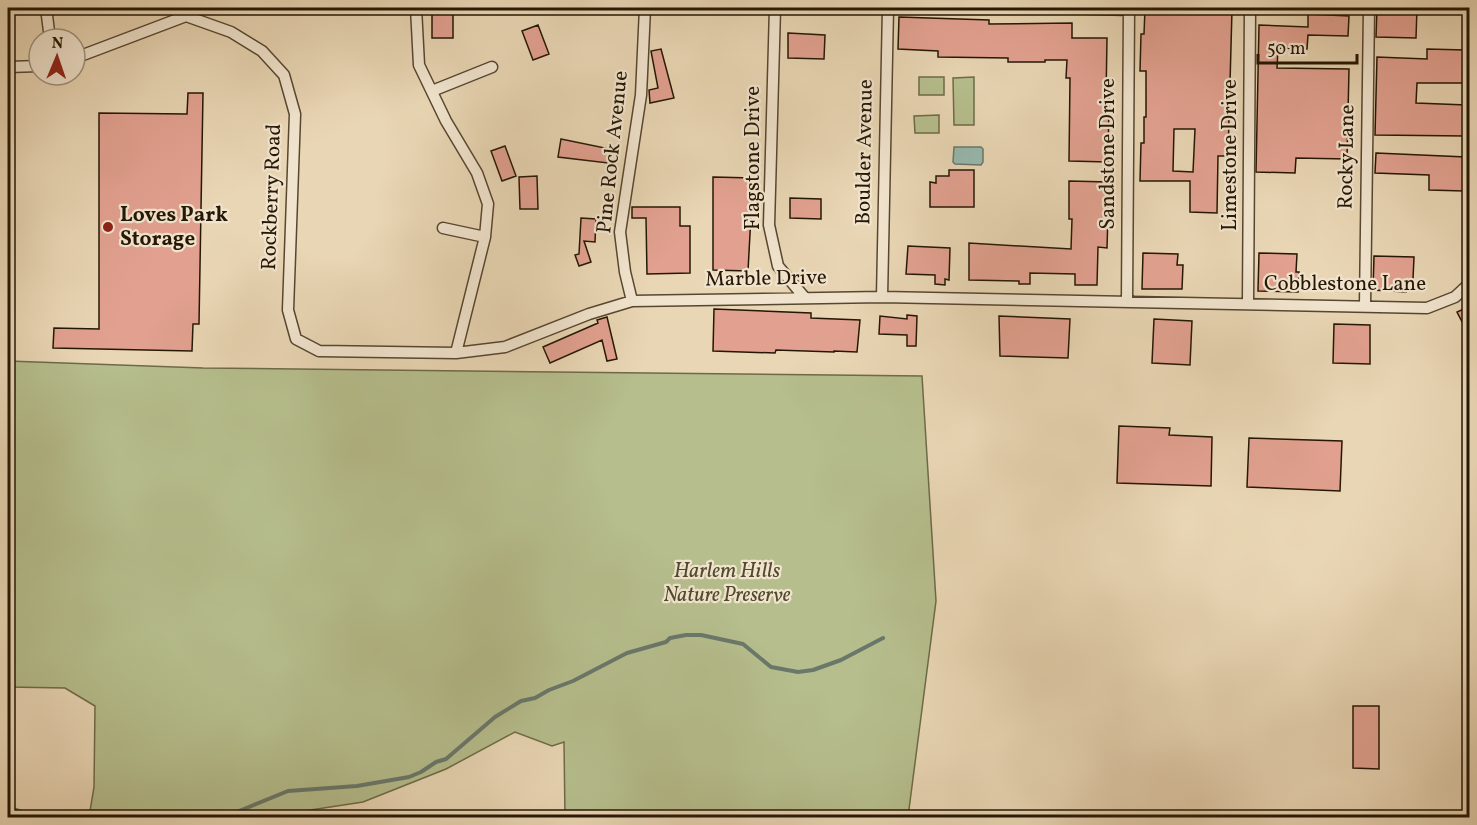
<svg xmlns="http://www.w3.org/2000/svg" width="1477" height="825" font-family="Vollkorn,serif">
<rect width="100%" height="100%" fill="#e9d6b4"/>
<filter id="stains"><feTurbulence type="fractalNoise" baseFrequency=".00333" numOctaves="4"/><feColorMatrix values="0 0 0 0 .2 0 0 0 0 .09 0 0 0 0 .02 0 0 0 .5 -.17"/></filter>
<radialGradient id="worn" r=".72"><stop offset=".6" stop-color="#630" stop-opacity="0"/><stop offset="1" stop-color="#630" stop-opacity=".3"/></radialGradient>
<!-- green -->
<path fill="#b6be8d" stroke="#6e6a48" stroke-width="1.5" d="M919 77H944V95H919Z
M974 77V125H954L953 78Z
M939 115V133H915L914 116Z
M8 361 203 368 922 376 936 601 908 817H565L564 742 552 746 515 732 446 769 363 802 304 811 280 817H89L94 787 95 706 65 688 8 687Z"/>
<!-- water -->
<path fill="#97b9af" stroke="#69786b" stroke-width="1.5" d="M954 147H981L983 149V162L981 165 955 164 953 162Z"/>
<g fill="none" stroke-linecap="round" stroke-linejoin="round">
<!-- stream -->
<path stroke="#69786b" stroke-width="4" d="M8 807 27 814 33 818
M222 818 288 791 357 786 409 777 421 772 436 762 446 759 495 717 521 701 535 698 549 690 573 681 627 653 666 642 670 638 686 635H701L743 644 771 667 798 672 813 670 841 660 883 638"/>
</g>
<!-- building -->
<path fill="#e2a190" stroke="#251704" stroke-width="1.5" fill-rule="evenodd" d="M432 8H453V38H432Z
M1377 8H1417L1416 38 1376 37Z
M1145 9 1232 10 1228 156H1218L1217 213 1190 212V181H1140L1141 143H1144V117H1146V71H1140L1141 34H1144ZM1174 129H1195L1193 172 1173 171Z
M1308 14 1349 16 1348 36 1308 35 1307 49 1278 48 1277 68 1349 69 1347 159 1296 158 1295 173 1256 172 1259 25 1308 27Z
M899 17 989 20V24L1072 23V38H1107L1106 98H1109L1108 162 1069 161 1070 78H1066L1067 60H1045V62H1008V58L938 57V51L898 49Z
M538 25 549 54 533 60 522 31Z
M788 33 825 35 824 59 788 58Z
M661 49 674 98 650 103 649 90 658 88 651 51Z
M1427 49 1465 50V83H1417L1416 103 1466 105 1465 136 1375 135 1377 57 1427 59Z
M188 93H203L199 324H193L192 351 53 348 54 328 99 329V113L187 114Z
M561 139 610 149 608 163 558 157Z
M505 146 516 176 502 181 491 151Z
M1376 153 1466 157 1464 191 1429 190V175L1375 173Z
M949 170H974V207H930V182L936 183V176H949Z
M537 176 538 209H520L519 177Z
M713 177 753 178 748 271 713 270Z
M1069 181 1109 182 1107 248 1098 247 1097 285H1075V274L1030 273V284H1019V281L969 280V243L1071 249 1072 219H1069Z
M790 198 821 199V219L790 218Z
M632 207H680V226H690V273L647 274 646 218H632Z
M581 218 596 219 595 242 584 241 591 262 579 266 575 255 579 254Z
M908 246 950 248 949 280 945 279V285L935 284V275L906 274Z
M1143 253 1178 254 1177 265H1183L1182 289H1142Z
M1259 253 1297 254 1296 272H1299L1298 292 1258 291Z
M1374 256 1414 257 1413 279H1406V292L1373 290Z
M1470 306V337L1457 312Z
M714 309 811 313V318L860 320 857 352 834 351V352L776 350 775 353 713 351Z
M907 315 917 316 916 346H907V335L879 334 880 316 907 319Z
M999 316 1070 319 1068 358 1000 356Z
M607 317 617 359 607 361 602 340 550 363 543 347 598 323 597 320Z
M1154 319 1192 321 1190 365 1152 363Z
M1334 324 1370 325V364L1333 363Z
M1119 426 1170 428 1169 435 1212 437 1211 486 1117 483Z
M1249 438 1342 441 1340 491 1247 487Z
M1353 706H1379V769L1353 768Z"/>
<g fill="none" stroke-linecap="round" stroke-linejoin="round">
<defs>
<path id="minor" d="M46 8 50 39
M416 8 419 65 446 121 477 173 488 204 485 237 456 353
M775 8 769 225 778 266 805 298
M1064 8 1129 10
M75 58 186 16 231 32 262 51 284 75 295 114 288 310 296 339 319 351 456 353 505 347 589 314 632 301 882 297 1427 308 1455 297 1470 283
M8 67 39 66
M432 91 492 67
M443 228 485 237
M882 297 888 8
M632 301 625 272 620 232 641 95 645 8
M1127 301 1129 8
M1248 303 1250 8
M1365 306 1369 8"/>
</defs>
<!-- minor casing -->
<use href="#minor" stroke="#564730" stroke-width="13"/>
<!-- minor -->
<use href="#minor" stroke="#f1e4ce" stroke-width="10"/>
</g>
<!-- markers -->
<circle fill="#8f2418" stroke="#f1e4ce" stroke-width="2" cx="108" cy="227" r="6"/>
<g text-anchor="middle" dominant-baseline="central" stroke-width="4.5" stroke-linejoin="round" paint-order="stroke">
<!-- street labels -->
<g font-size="21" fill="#251704" stroke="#f1e4ce">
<text transform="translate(613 152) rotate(-84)">Pine Rock Avenue</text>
<text transform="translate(865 152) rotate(-89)">Boulder Avenue</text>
<text transform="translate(1108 154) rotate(-90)">Sandstone Drive</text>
<text transform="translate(1230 155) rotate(-90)">Limestone Drive</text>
<text transform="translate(1347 157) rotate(-89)">Rocky Lane</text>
<text transform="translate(753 158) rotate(-90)">Flagstone Drive</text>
<text transform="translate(272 197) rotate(-88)">Rockberry Road</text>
<text transform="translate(766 279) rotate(-1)">Marble Drive</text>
<text x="1345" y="284">Cobblestone Lane</text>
</g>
<!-- poi labels -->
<g font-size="21" font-weight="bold" fill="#251704" stroke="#f1e4ce" text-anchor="start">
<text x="120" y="215">Loves Park<tspan x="120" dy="24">Storage</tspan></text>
</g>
<!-- park labels -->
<g font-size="21" font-style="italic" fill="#50492d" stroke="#f1e4ce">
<text x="727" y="571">Harlem Hills<tspan x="727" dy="24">Nature Preserve</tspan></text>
</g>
</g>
<!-- margin -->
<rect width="1477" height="825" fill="none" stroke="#e9d6b4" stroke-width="30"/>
<rect x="9" y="9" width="1459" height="807" fill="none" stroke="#251704" stroke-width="3"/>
<rect x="15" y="15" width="1447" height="795" fill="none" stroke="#251704" stroke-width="1.5"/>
<!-- north arrow -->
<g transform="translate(57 57) rotate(2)"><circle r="28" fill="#f1e4ce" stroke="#9f927d" stroke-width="1.5"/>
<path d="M0-4.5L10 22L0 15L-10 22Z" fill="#8f2418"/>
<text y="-9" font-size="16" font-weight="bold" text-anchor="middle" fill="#251704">N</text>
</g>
<!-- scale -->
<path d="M1258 54v9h99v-9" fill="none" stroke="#251704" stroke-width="3"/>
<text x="1267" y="54" font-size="18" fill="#251704" stroke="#f1e4ce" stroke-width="4.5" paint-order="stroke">50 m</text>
<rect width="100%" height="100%" filter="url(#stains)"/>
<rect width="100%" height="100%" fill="url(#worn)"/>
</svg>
